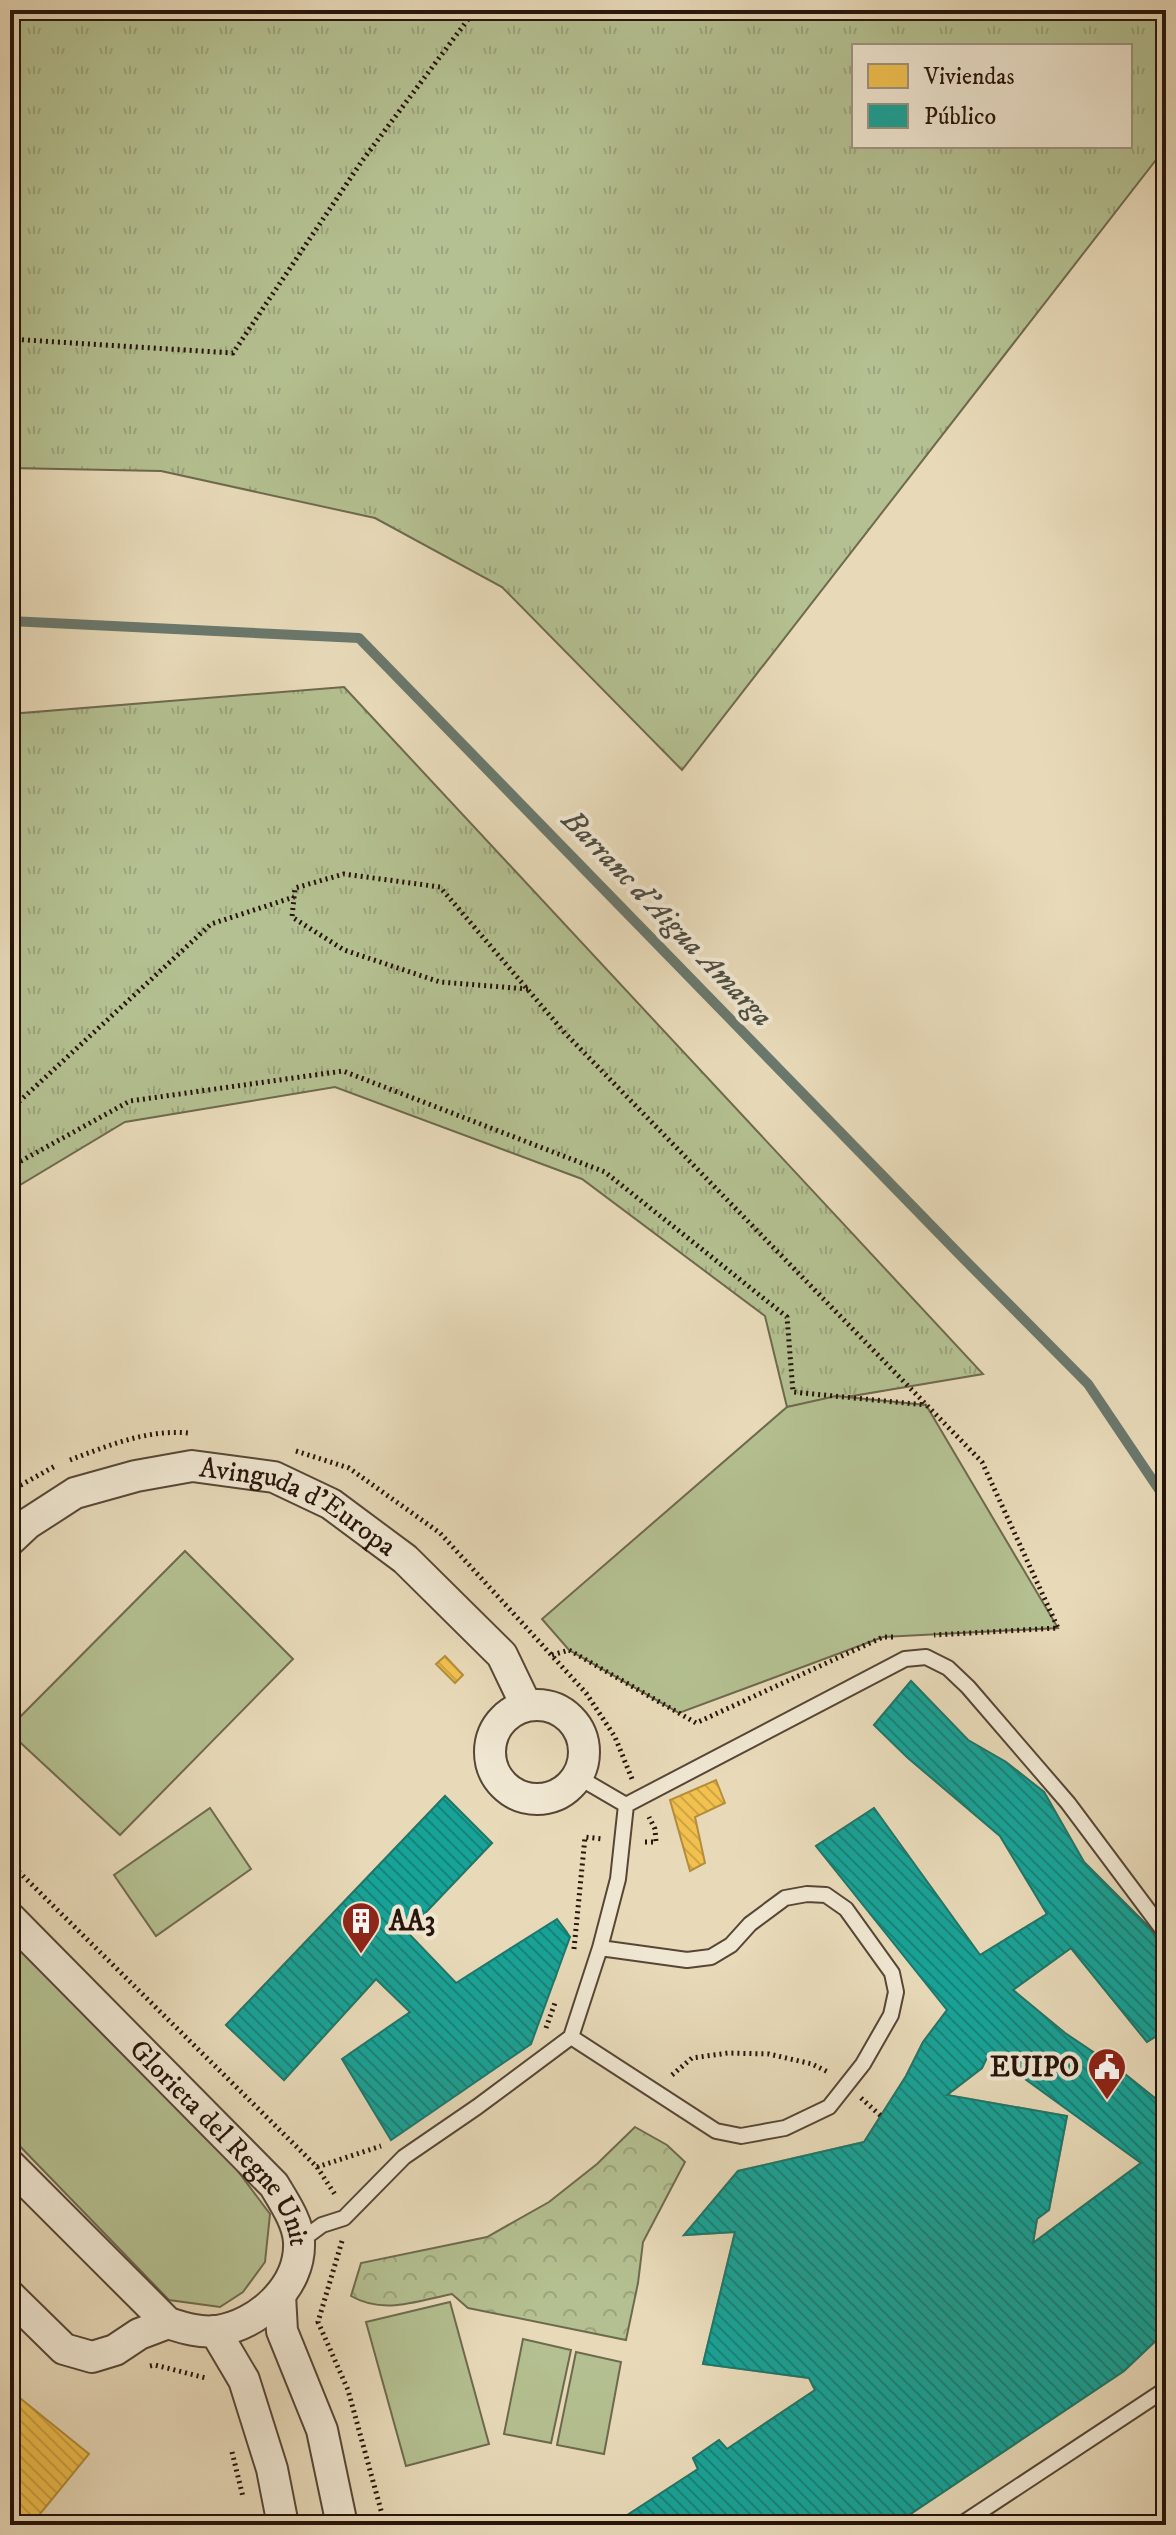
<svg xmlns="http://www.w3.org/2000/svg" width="1176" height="2535" font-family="'IM FELL DW Pica',serif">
<defs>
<pattern id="grass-tufts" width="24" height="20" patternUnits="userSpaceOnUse" patternTransform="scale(2)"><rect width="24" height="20" fill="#b4c091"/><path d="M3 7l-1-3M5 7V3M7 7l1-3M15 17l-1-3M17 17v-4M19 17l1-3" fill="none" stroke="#9ba47c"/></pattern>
<pattern id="forest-crowns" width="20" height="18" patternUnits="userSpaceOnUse" patternTransform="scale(2)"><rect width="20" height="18" fill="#b4c091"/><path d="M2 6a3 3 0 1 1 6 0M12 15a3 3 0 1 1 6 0" fill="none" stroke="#9ba47c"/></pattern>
<pattern id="homes-back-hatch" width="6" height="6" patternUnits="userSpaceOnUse" patternTransform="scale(2)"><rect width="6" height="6" fill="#f2c14e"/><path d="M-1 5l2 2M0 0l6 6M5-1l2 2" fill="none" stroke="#d0a543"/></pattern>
<pattern id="public-back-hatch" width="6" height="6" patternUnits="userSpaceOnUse" patternTransform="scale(2)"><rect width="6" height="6" fill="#17a398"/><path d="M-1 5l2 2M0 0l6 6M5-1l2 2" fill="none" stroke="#15847a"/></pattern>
</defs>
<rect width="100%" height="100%" fill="#e8dab9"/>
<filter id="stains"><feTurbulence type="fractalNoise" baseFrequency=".0025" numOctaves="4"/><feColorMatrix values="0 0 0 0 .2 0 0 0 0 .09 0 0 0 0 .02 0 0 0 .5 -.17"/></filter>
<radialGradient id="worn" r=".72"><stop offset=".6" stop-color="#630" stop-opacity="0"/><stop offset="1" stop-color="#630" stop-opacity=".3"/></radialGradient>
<!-- grass -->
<path fill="url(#grass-tufts)" stroke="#6e6a4e" stroke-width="2" fill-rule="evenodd" d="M10 10H1166V147L682 770 502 587 375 518 161 471 10 468ZM854 46H1130V146H854Z
M344 687 983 1374 787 1407 765 1316 582 1179 335 1087 125 1122 10 1191V714Z"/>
<!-- forest -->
<path fill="url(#forest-crowns)" stroke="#6e6a4e" stroke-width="2" d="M635 2127 667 2145 685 2162 643 2242 638 2283 626 2340 468 2308 452 2294C417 2301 384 2315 351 2296L361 2263 487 2237 549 2202 597 2164Z"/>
<!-- park -->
<path fill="#b4c091" stroke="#6e6a4e" stroke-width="2" d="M836 1396 926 1405 1058 1628 883 1637 679 1713 569 1650 542 1619 787 1407Z
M185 1551 293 1659 120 1835 10 1733V1727Z
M210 1808 251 1869 156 1936 114 1875Z
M10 1938 231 2162 270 2214 265 2262 243 2292 220 2307 169 2300 10 2136Z
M450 2302 489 2444 406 2466 366 2322Z
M523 2339 571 2350 551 2443 504 2434Z
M576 2352 621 2362 604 2454 557 2445Z"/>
<!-- homes -->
<path fill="url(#homes-back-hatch)" stroke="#b58d3a" stroke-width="2" d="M445 1656 463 1675 455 1683 436 1664Z
M911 1681 968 1740 1006 1762 1044 1792 1084 1862 1151 1929 1166 1956V2030L1147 2042 1071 1948 1013 1990 1065 2033 1120 2070 1166 2107V2174L1141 2163 971 2039 816 1846 874 1808 980 1955 1047 1914 1000 1836 908 1758 874 1725Z
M716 1780 725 1803 695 1817 705 1863 690 1871 670 1800Z
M445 1796 492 1843 407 1932 456 1983 410 2012 376 1979 284 2080 226 2025Z
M559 1922 567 1932 555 1979 517 1960Z
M456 1983 519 2039 391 2121 349 2054Z
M947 2010 971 2039 989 2053 982 2068 947 2095 1067 2116 1049 2210 1037 2219 1033 2243 1141 2163 1166 2174V2331L1124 2371 894 2525H612L698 2469 693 2458 719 2440 727 2449 815 2390 809 2378 703 2364 735 2232 684 2235 738 2171 864 2142 906 2076 923 2042Z
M10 2390 89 2454 31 2525H10Z"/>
<!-- public -->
<path fill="url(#public-back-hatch)" stroke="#1c786e" stroke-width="2" fill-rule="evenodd" d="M911 1681 968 1740 1006 1762 1044 1792 1084 1862 1151 1929 1166 1956V2030L1147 2042 1071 1948 1013 1990 1065 2033 1120 2070 1166 2107V2331L1124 2371 894 2525H612L698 2469 693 2458 719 2440 727 2449 815 2390 809 2378 703 2364 735 2232 684 2235 738 2171 864 2142 906 2076 923 2042 947 2010 816 1846 874 1808 980 1955 1047 1914 1000 1836 908 1758 874 1725ZM989 2053 1141 2163 1033 2243 1037 2219 1049 2210 1067 2116 947 2095 982 2068Z
M445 1796 492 1843 407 1932 456 1983 557 1919 570 1937 531 2044 391 2140 342 2059 410 2012 376 1979 284 2080 226 2025Z"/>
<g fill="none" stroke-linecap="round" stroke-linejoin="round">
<!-- stream -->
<path stroke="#6a786d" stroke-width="10" d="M10 621 359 638 961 1256 1088 1384 1166 1500"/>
<defs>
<path id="lane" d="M626 1805 905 1659 926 1657 948 1668 968 1687 1068 1803 1166 1934
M571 2037 716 2131 741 2136 785 2128 829 2107 863 2064 891 2015 896 1992 892 1973 846 1909 826 1895 807 1894 785 1898 750 1924 731 1945 711 1957 687 1960 600 1948
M299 2242 322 2225 344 2218 404 2157 477 2107 571 2037 600 1948 618 1879 626 1805 578 1777
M960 2525 1166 2389"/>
<g id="street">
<path id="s1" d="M10 1540 27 1524 75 1493 136 1476 192 1466 274 1477 331 1504 405 1559 502 1655 526 1705"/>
<circle cx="537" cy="1752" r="47"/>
<path id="s2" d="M10 1918 274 2185C284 2202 298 2222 299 2242 301 2287 258 2325 217 2331 199 2333 184 2328 168 2323L10 2165"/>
<path d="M280 2295 282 2331 322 2430 342 2525"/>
<path d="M10 2296 64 2349 92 2357 115 2350 139 2334 168 2323"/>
<path d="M215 2331 244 2380 272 2469 283 2525"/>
</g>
</defs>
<!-- lane casing -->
<use href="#lane" stroke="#574636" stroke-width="18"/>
<!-- street casing -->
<use href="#street" stroke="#574636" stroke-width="34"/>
<!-- path -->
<path stroke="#27140b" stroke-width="5" stroke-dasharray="2 4" stroke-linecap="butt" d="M10 339 233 353 362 161 475 10
M528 989 440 982 344 950 292 917 295 888 344 874 440 887 564 1032 982 1462 1058 1628 934 1635
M10 1110 211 924 294 897
M10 1167 130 1101 343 1071 605 1172 787 1317 793 1392 926 1405
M296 1451 349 1468 440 1533 586 1693 615 1737 632 1779
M70 1460C107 1446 148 1429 188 1433
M10 1491 57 1465
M552 1655 569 1650 696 1723 883 1637H896
M645 1842H656L655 1829 649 1817
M10 1863 317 2167 336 2196
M574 1949 585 1837 603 1839
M546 2028 556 2000
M672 2075 692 2058 728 2053 769 2054 812 2064 828 2072
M861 2098 881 2116
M317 2167 381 2146
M342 2241 318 2322 348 2390 385 2525
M150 2366 155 2365 206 2378
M232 2452 243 2497"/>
<!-- lane -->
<use href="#lane" stroke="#f0e7d2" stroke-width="14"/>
<!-- street -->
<use href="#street" stroke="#f0e7d2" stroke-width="30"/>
</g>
<!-- icons -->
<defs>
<symbol id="building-pin" viewBox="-11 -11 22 30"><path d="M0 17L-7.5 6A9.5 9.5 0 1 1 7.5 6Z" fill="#8f2418" stroke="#f0e7d2"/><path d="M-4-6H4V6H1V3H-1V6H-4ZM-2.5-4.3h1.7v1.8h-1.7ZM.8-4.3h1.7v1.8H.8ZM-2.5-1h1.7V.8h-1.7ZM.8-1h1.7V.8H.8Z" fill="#fff"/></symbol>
<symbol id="civic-pin" viewBox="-11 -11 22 30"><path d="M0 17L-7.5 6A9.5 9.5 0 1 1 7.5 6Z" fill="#8f2418" stroke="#f0e7d2"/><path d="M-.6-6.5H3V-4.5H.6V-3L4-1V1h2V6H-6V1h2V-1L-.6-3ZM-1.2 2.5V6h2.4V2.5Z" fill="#fff"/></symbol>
</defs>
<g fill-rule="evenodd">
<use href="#building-pin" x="339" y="1899" width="44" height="60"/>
<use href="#civic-pin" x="1085" y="2045" width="44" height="60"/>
</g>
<g text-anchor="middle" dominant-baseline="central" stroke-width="8" stroke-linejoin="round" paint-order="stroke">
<!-- street labels -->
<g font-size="28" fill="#27140b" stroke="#f0e7d2">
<text stroke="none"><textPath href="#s1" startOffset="316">Avinguda d'Europa</textPath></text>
<text stroke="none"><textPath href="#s2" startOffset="310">Glorieta del Regne Unit</textPath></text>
</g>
<!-- poi labels -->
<g font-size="28" font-weight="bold" fill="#27140b" stroke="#f0e7d2" text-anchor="start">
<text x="389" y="1921">AA3</text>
<text x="1079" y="2067" text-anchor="end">EUIPO</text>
</g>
<!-- water labels -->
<g font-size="30" font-style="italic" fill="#4e4e44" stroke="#f0e7d2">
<text transform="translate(667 919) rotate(46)">Barranc d'Aigua Amarga</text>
</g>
</g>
<!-- margin -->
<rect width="1176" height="2535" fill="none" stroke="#e8dab9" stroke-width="40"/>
<rect x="12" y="12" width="1152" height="2511" fill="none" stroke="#27140b" stroke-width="4"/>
<rect x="20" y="20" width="1136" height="2495" fill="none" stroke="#27140b" stroke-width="2"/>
<!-- legend -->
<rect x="852" y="44" width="280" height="104" fill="#f0e7d2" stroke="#a09382" stroke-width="2"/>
<rect x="868" y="64" width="40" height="24" fill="#f2c14e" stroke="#a09382" stroke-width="2"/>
<text x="924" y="84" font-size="24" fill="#27140b">Viviendas</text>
<rect x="868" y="104" width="40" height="24" fill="#17a398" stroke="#a09382" stroke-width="2"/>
<text x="924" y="124" font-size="24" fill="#27140b">Público</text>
<rect width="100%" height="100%" filter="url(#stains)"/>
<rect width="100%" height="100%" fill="url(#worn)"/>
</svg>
